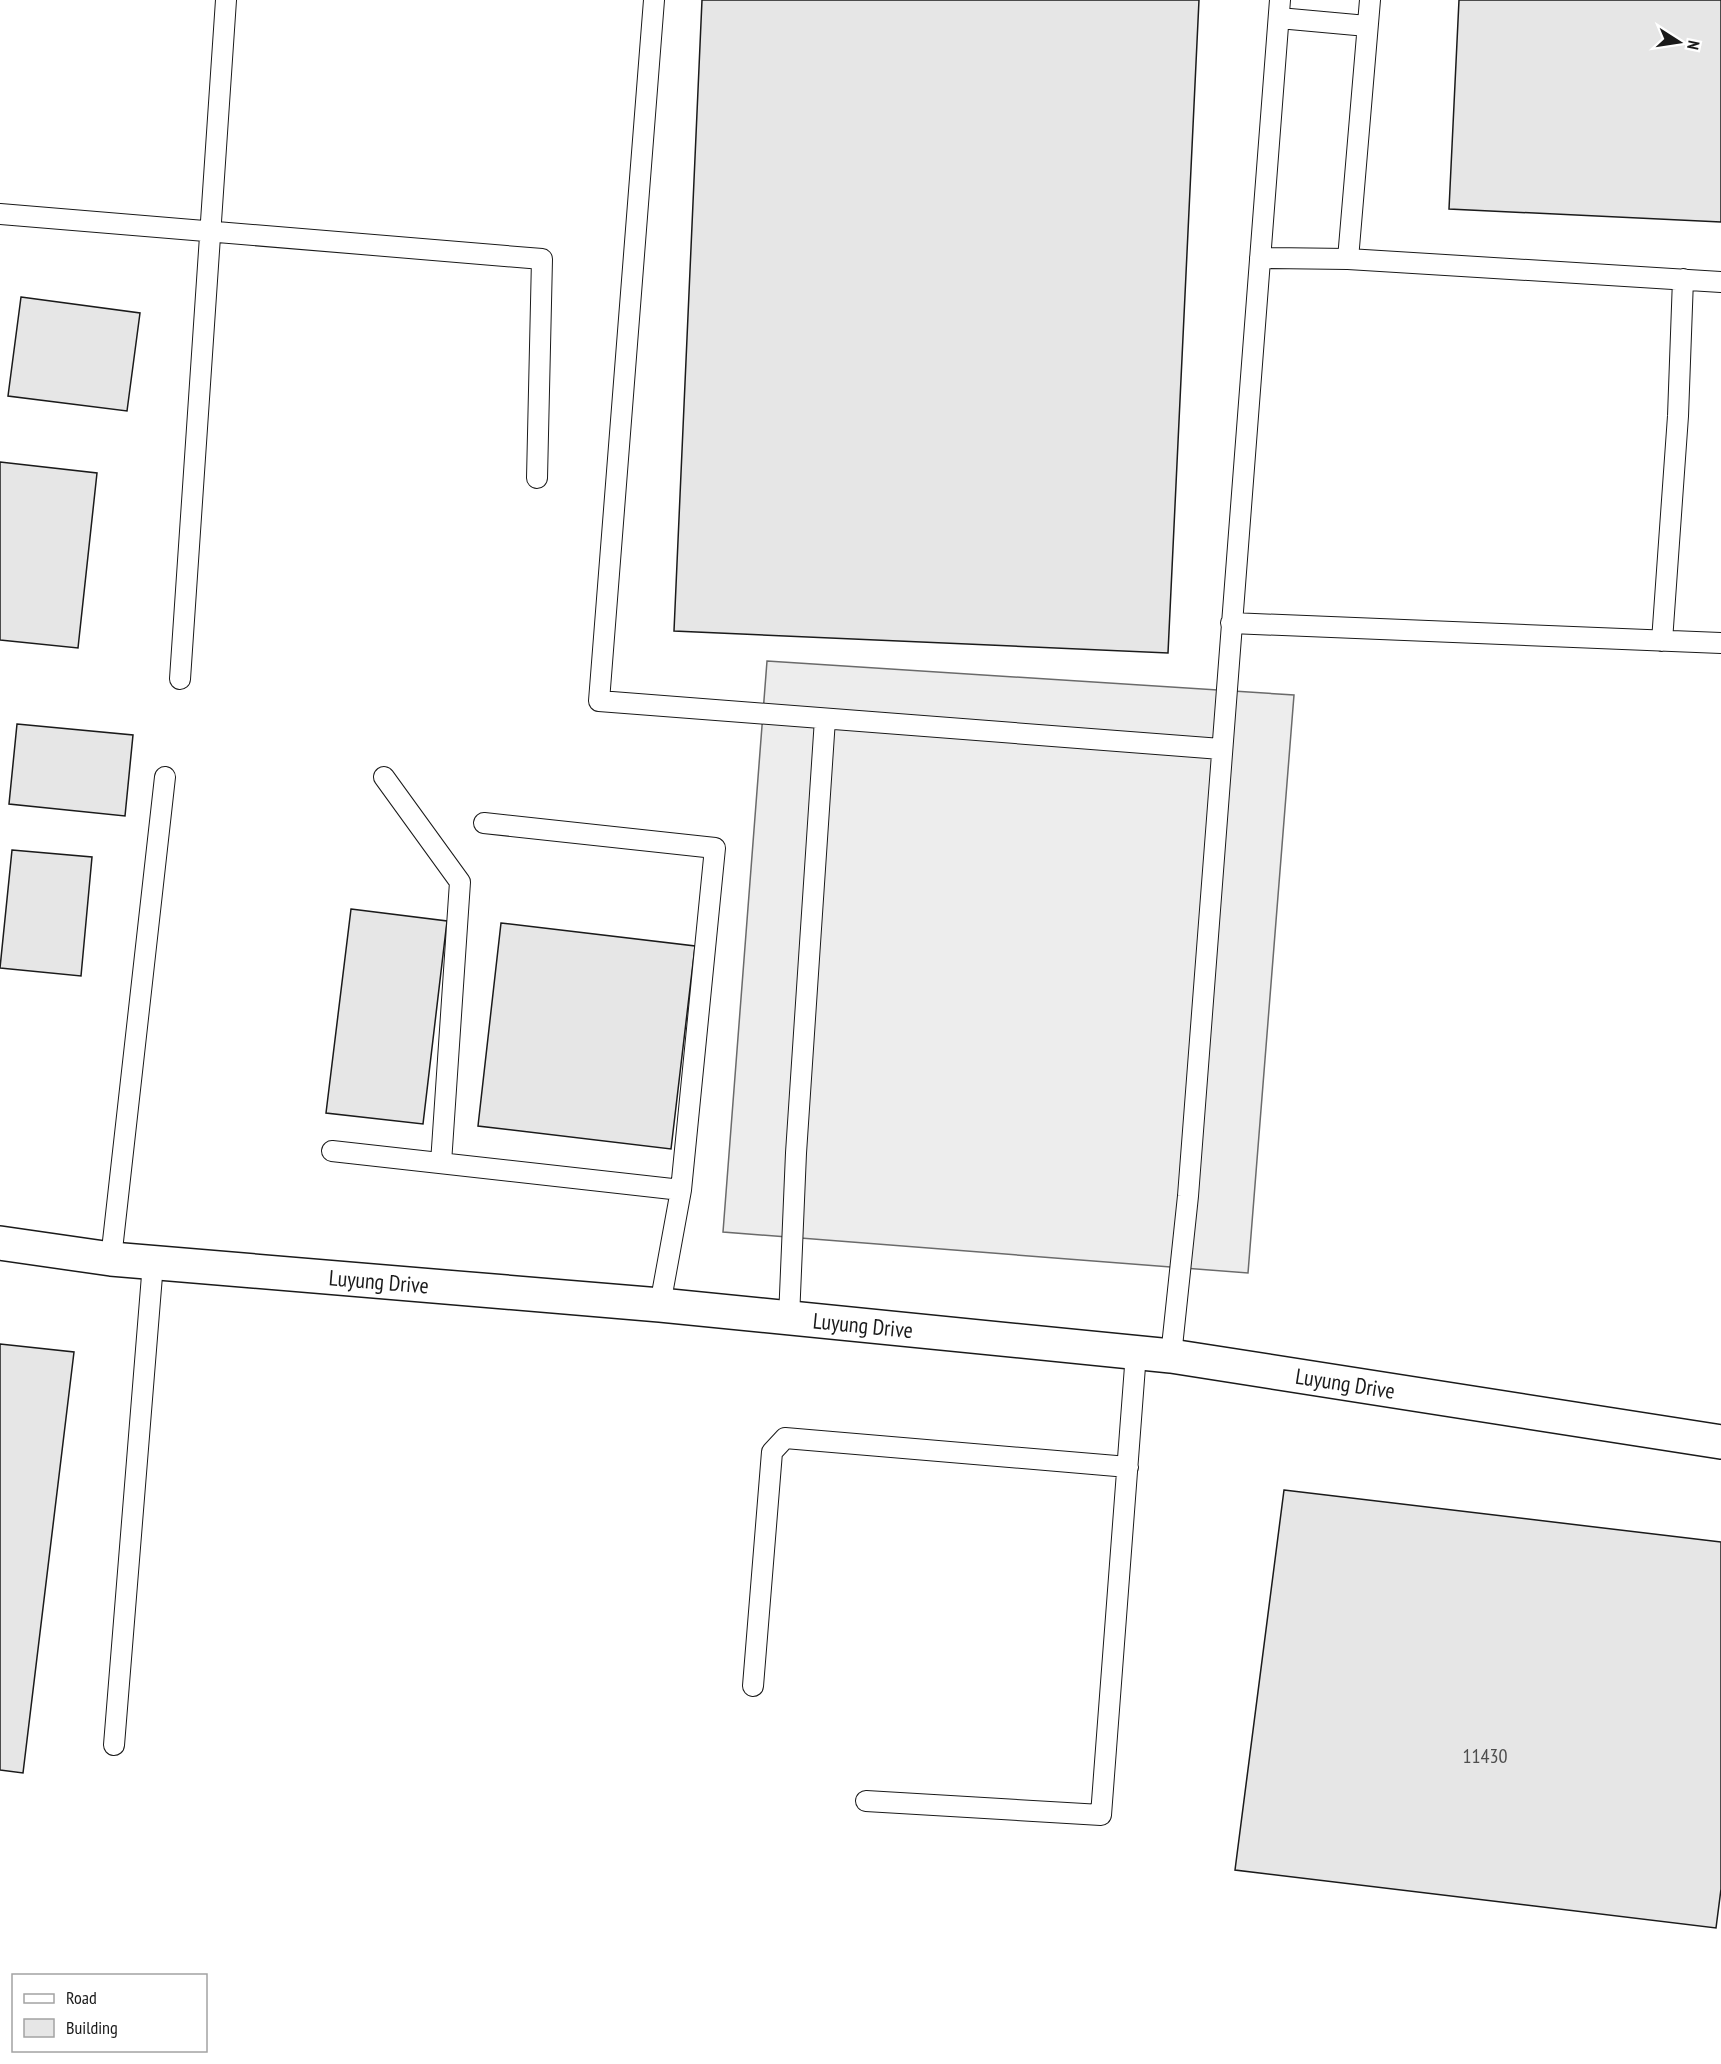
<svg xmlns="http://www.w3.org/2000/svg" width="1721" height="2064" font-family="'PT Sans Narrow',sans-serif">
<rect width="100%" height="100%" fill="#fff"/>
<!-- built -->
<path fill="#ededed" stroke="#6a6a6a" stroke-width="1.5" d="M767 661 1294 695 1248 1273 723 1232Z"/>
<!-- building -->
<path fill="#e6e6e6" stroke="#1a1a1a" stroke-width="1.5" d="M702 0H1199L1168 653 674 631Z
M1459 0H1721V222L1449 209Z
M21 297 140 313 127 411 8 396Z
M0 462 97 473 78 648 0 640Z
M17 724 133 735 125 816 9 804Z
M12 850 92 857 81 976 0 968Z
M351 909 447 921 423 1124 326 1113Z
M501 923 695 946 671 1149 478 1126Z
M0 1344 74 1352 23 1773 0 1770Z
M1284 1490 1721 1542V1889L1716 1928 1235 1870Z"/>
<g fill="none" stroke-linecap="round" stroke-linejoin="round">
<defs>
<path id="service" d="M654 0 599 701 1221 749
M1370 0 1348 259 1721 282
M1279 18 1367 26
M0 214 542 259 537 478
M1260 258 1348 259
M1231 623 1721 643
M1662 641 1678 416 1683 279
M180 679 226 0
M384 777 460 882 441 1163
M484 823 715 848 681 1190 660 1305
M332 1151 681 1190
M111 1259 165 777
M789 1318 796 1153 825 719
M1171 1356 1188 1196 1280 0
M753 1686 772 1452 785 1438 1128 1467
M114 1745 153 1263
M866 1801 1101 1815 1136 1353"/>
<g id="minor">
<path id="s1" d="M0 1243 111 1259 660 1305 1171 1356 1721 1442"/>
</g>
</defs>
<!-- service casing -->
<use href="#service" stroke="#1a1a1a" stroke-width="22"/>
<!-- minor casing -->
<use href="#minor" stroke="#1a1a1a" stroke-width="36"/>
<!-- service -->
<use href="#service" stroke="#fff" stroke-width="20"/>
<!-- minor -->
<use href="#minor" stroke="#fff" stroke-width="33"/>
</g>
<g text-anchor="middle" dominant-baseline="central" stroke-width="4.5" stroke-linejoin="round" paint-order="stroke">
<!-- number labels -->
<g font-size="20" fill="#4d4d4d">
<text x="1485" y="1756">11430</text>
</g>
<!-- street labels -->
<g font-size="22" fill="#1a1a1a" stroke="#fff">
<text stroke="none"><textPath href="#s1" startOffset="381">Luyung Drive</textPath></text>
<text stroke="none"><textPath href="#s1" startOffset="867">Luyung Drive</textPath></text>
<text stroke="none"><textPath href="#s1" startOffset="1353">Luyung Drive</textPath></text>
</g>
</g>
<!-- legend -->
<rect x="12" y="1974" width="195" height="78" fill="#ffffff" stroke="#a3a3a3" stroke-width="1.5"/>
<rect x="24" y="1994" width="30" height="9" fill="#ffffff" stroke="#a3a3a3" stroke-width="1.5"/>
<text x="66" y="2004" font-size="18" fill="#1a1a1a">Road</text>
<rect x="24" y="2019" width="30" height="18" fill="#e6e6e6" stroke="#a3a3a3" stroke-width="1.5"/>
<text x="66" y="2034" font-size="18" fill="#1a1a1a">Building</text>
<!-- north arrow -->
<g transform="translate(1679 42) rotate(102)" stroke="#ffffff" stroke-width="4.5" paint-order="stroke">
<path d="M0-4.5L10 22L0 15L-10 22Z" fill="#1a1a1a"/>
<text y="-9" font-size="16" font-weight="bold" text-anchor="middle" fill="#1a1a1a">N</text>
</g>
</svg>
